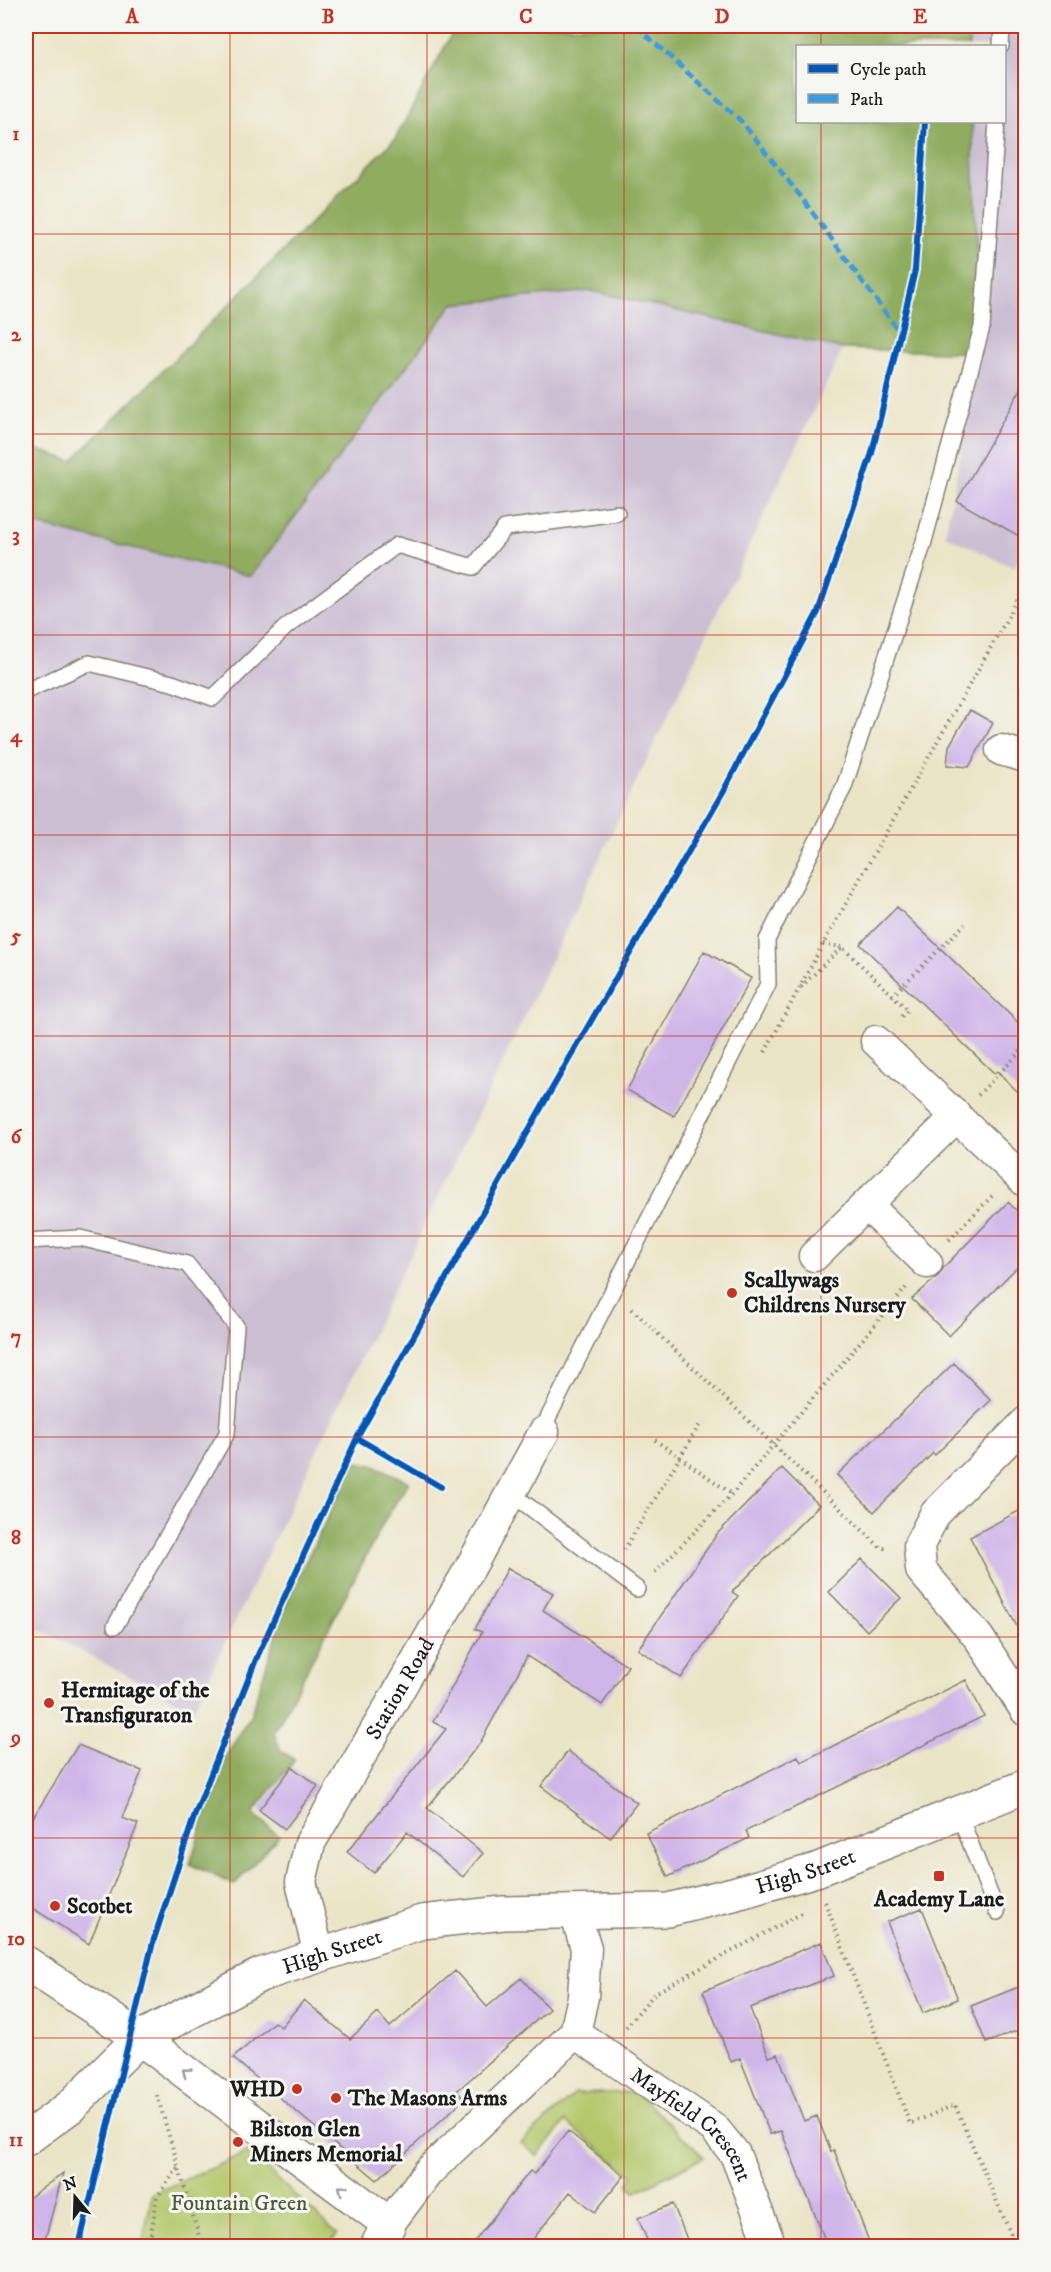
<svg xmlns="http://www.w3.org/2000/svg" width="1051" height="2272" font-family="'IM FELL DW Pica',serif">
<rect width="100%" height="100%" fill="#f6f6f2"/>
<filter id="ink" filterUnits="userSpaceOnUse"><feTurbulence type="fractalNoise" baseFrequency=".0167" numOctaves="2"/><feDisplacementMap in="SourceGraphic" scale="12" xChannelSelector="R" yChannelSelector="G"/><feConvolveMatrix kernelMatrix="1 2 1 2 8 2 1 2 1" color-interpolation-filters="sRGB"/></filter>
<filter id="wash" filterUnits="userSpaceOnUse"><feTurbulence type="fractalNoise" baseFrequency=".008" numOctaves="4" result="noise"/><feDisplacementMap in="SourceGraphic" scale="24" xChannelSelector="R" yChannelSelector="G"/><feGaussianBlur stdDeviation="1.35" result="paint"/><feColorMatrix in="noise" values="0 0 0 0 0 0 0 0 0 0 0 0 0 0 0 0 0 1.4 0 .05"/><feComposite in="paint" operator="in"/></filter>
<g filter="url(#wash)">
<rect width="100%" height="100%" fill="#ebe5c7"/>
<!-- industrial -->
<path fill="#ccbfd4" d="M969 26H1025V550L1014 568 945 535 980 353 972 122H1004V46H969Z
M592 291 843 349 193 1710 26 1622V526L28 523 251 576 453 304Z"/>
<!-- green -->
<path fill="#b4c76b" stroke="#687244" stroke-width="1.5" d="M636 2092 704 2157 635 2192 628 2184 632 2175 565 2122 537 2156 521 2143 575 2094Z
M248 2152 337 2234 329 2246H142L152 2194Z"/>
<!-- forest -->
<path fill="#8fac5f" stroke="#56643e" stroke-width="1.5" d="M456 26H969V46H798V122H972L980 353 843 349 592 291 453 304 251 576 29 523 26 526V446L72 461 395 139Z
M355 1462 374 1465 409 1482 386 1518 274 1733 281 1751 295 1760 253 1813 279 1836 234 1885 190 1864 220 1766 251 1714 288 1597Z"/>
<g id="blocks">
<!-- building -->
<path fill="#cfb6e9" d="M1026 380V540L957 501Z
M970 710 993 723 969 767 947 765 949 746Z
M897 907 1026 1030V1100L997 1071 994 1073 860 944Z
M704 951 751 978 674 1116 627 1090Z
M1008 1202 1026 1220V1258L949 1336 912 1299 939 1275 944 1267Z
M954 1363 991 1400 935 1455 933 1453 874 1512 837 1475Z
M782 1468 819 1505 732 1592 738 1596 681 1678 638 1649 717 1534Z
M1026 1507V1644L970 1537Z
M862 1559 901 1598 867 1631 829 1592Z
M508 1568 553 1593 543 1610 628 1666 602 1705 527 1656 480 1743 427 1808 483 1853 463 1877 407 1832 374 1873 347 1852 446 1729 433 1722 482 1632 475 1629Z
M966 1680 984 1716 746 1831 749 1838 668 1877 646 1833 798 1756 801 1762Z
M78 1745 142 1771 122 1818 138 1824 89 1944 26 1904V1829Z
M568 1751 637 1803 610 1838 541 1786Z
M292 1767 318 1786 285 1829 259 1810Z
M922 1908 958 1999 923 2013 887 1922Z
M821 1942 834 1976 750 2008 769 2057 778 2054 804 2121 817 2116 831 2152 834 2150 871 2247H828L781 2131 770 2134 740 2058 731 2062 703 1991Z
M455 1971 487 2007 521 1978 549 2009 457 2091 464 2099 377 2180 233 2058 274 2022 281 2027 304 2000 350 2039 378 2013 390 2027Z
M1026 1984V2027L986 2043 971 2006Z
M568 2131 624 2176 595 2212 570 2192 527 2247H470L530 2171 534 2174Z
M63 2173 43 2247H26V2200Z
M673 2204 690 2247H650L638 2218Z"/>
</g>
</g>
<g filter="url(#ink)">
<use href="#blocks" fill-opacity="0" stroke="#848072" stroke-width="1.5"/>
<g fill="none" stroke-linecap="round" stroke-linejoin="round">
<defs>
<path id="lane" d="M1001 46 1002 26
M26 691 89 663 172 683 213 698 286 627 397 545 473 567 505 528 617 513
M26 1241 80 1238 187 1264 236 1326 227 1433 115 1626
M544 1432 548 1418 768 984 767 940 844 787 923 545 982 327 997 122
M511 1493 637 1589
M959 1814 997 1912"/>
<g id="street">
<path d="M1001 750 1026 757"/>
<path d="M876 1041 1026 1182"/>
<path d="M867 1205 927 1263"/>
<path d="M814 1256 957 1116"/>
<path d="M1026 1422 935 1514 919 1545 921 1570 979 1638 1026 1711"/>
<path id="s1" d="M319 1955 301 1882 310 1843 470 1568 544 1432"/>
<path id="s2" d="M575 2033 714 2128 735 2154 771 2246"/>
<path d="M389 2224 428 2172 575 2033 583 1997 586 1948 575 1913"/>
</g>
<path id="secondary" d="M26 1963 140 2038 389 2224 377 2246"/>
<g id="primary">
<path id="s3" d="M26 2139 70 2107 140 2038 260 1975 422 1922 503 1913 668 1910 733 1894 816 1870 1026 1786"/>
</g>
</defs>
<!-- lane casing -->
<use href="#lane" stroke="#848072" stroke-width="18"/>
<!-- street casing -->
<use href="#street" stroke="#848072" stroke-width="33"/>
<!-- secondary casing -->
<use href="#secondary" stroke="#848072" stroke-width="36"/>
<!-- primary casing -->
<use href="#primary" stroke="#848072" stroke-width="36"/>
<!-- path -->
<path stroke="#848072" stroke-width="4" stroke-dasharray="1.5 4.5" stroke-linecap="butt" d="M823 944 842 947
M801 987 842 947 908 1010 899 1019
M892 996 965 924
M765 1052 823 944 1026 585
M978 1095 1026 1046
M949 1240 992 1196
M632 1309 881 1548H888
M655 1440 732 1494
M624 1550 700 1424
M655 1572 732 1494 906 1288
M825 1902 910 2124 955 2105 1016 2246
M626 2027 655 1993 804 1912
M157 2095 202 2246
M149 2246 157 2197 179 2166
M1023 2246 1026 2245"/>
<!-- lane -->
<use href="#lane" stroke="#fff" stroke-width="15"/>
<!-- street -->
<use href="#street" stroke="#fff" stroke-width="30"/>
<!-- secondary -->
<use href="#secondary" stroke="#fff" stroke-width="33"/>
<!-- primary -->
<use href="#primary" stroke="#fff" stroke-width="33"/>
<!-- quiet -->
<path stroke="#3c9bdf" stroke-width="4.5" stroke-dasharray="9 4.5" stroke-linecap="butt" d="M636 26 741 121 801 197 900 333"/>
<defs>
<path id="cycleway" d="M357 1438 441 1487
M79 2246 153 1942 195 1814 257 1657 357 1438 545 1101 724 790 818 612 872 453 915 270 925 122"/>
</defs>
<!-- cycleway casing -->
<use href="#cycleway" stroke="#f6f6f2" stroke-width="10"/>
<!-- cycleway -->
<use href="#cycleway" stroke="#0057b8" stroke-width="6"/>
</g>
<!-- one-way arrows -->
<defs><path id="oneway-chevron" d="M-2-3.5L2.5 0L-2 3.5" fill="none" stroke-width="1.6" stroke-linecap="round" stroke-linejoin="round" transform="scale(1.5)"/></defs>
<g stroke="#999">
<use href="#oneway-chevron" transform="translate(186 2072) rotate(-143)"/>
<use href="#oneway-chevron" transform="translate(342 2189) rotate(-143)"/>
</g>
</g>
<!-- grid -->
<path fill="none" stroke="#c8321e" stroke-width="1.5" stroke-opacity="0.55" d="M230 26V2246M427 26V2246M624 26V2246M821 26V46M821 122V2246M26 234H1026M26 434H1026M26 635H1026M26 835H1026M26 1036H1026M26 1236H1026M26 1437H1026M26 1637H1026M26 1838H1026M26 2038H1026"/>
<!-- markers -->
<g fill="#c8321e" stroke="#f6f6f2" stroke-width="2">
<circle cx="732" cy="1293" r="6"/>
<circle cx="49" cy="1703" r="6"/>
<rect x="933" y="1870" width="12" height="12" rx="3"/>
<circle cx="55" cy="1906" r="6"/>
<circle cx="297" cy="2089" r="6"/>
<circle cx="336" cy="2098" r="6"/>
<circle cx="238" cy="2142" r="6"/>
</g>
<g text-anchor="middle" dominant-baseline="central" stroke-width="6" stroke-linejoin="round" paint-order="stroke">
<!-- poi labels -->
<g font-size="22" font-weight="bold" fill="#1c1c1c" stroke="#f6f6f2" text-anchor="start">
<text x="744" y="1280">Scallywags<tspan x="744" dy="25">Childrens Nursery</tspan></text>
<text x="61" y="1690">Hermitage of the<tspan x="61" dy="25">Transfiguraton</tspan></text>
<text x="939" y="1899" text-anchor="middle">Academy Lane</text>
<text x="67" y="1906">Scotbet</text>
<text x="285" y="2089" text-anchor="end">WHD</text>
<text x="348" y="2098">The Masons Arms</text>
<text x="250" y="2129">Bilston Glen<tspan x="250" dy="25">Miners Memorial</tspan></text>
</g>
<!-- street labels -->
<g font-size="22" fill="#1c1c1c" stroke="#f6f6f2">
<text stroke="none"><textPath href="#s1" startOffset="294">Station Road</textPath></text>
<text stroke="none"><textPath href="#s3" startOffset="848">High Street</textPath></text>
<text stroke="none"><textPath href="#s3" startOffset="364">High Street</textPath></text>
<text stroke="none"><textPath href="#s2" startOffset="150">Mayfield Crescent</textPath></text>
</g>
<!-- park labels -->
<g font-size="22" fill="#515838" stroke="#f6f6f2">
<text x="239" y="2203">Fountain Green</text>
</g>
</g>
<!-- margin -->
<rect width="1051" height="2272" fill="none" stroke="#f6f6f2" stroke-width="66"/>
<!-- legend -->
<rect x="796" y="45" width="210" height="78" fill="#f6f6f2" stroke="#9f9f9c" stroke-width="1.5"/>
<rect x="808" y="64" width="30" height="9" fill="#0057b8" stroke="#9f9f9c" stroke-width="1.5"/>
<text x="850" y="75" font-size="18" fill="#1c1c1c">Cycle path</text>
<rect x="808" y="94" width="30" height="9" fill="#3c9bdf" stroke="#9f9f9c" stroke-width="1.5"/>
<text x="850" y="105" font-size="18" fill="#1c1c1c">Path</text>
<!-- north arrow -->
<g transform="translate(75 2197) rotate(341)" stroke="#f6f6f2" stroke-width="4.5" paint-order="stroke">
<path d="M0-4.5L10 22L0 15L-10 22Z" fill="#1c1c1c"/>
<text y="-9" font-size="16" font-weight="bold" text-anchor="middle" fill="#1c1c1c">N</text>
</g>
<rect x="33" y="33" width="985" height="2206" fill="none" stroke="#c8321e" stroke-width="2"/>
<g font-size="20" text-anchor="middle" font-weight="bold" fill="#c8321e">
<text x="132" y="23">A</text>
<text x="328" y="23">B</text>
<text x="526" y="23">C</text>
<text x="722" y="23">D</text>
<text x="920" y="23">E</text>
<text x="16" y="140">1</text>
<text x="16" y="341">2</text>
<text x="16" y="541">3</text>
<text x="16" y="742">4</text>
<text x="16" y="942">5</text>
<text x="16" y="1143">6</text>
<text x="16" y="1343">7</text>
<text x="16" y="1544">8</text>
<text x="16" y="1744">9</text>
<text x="16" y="1945">10</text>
<text x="16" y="2146">11</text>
</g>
</svg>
